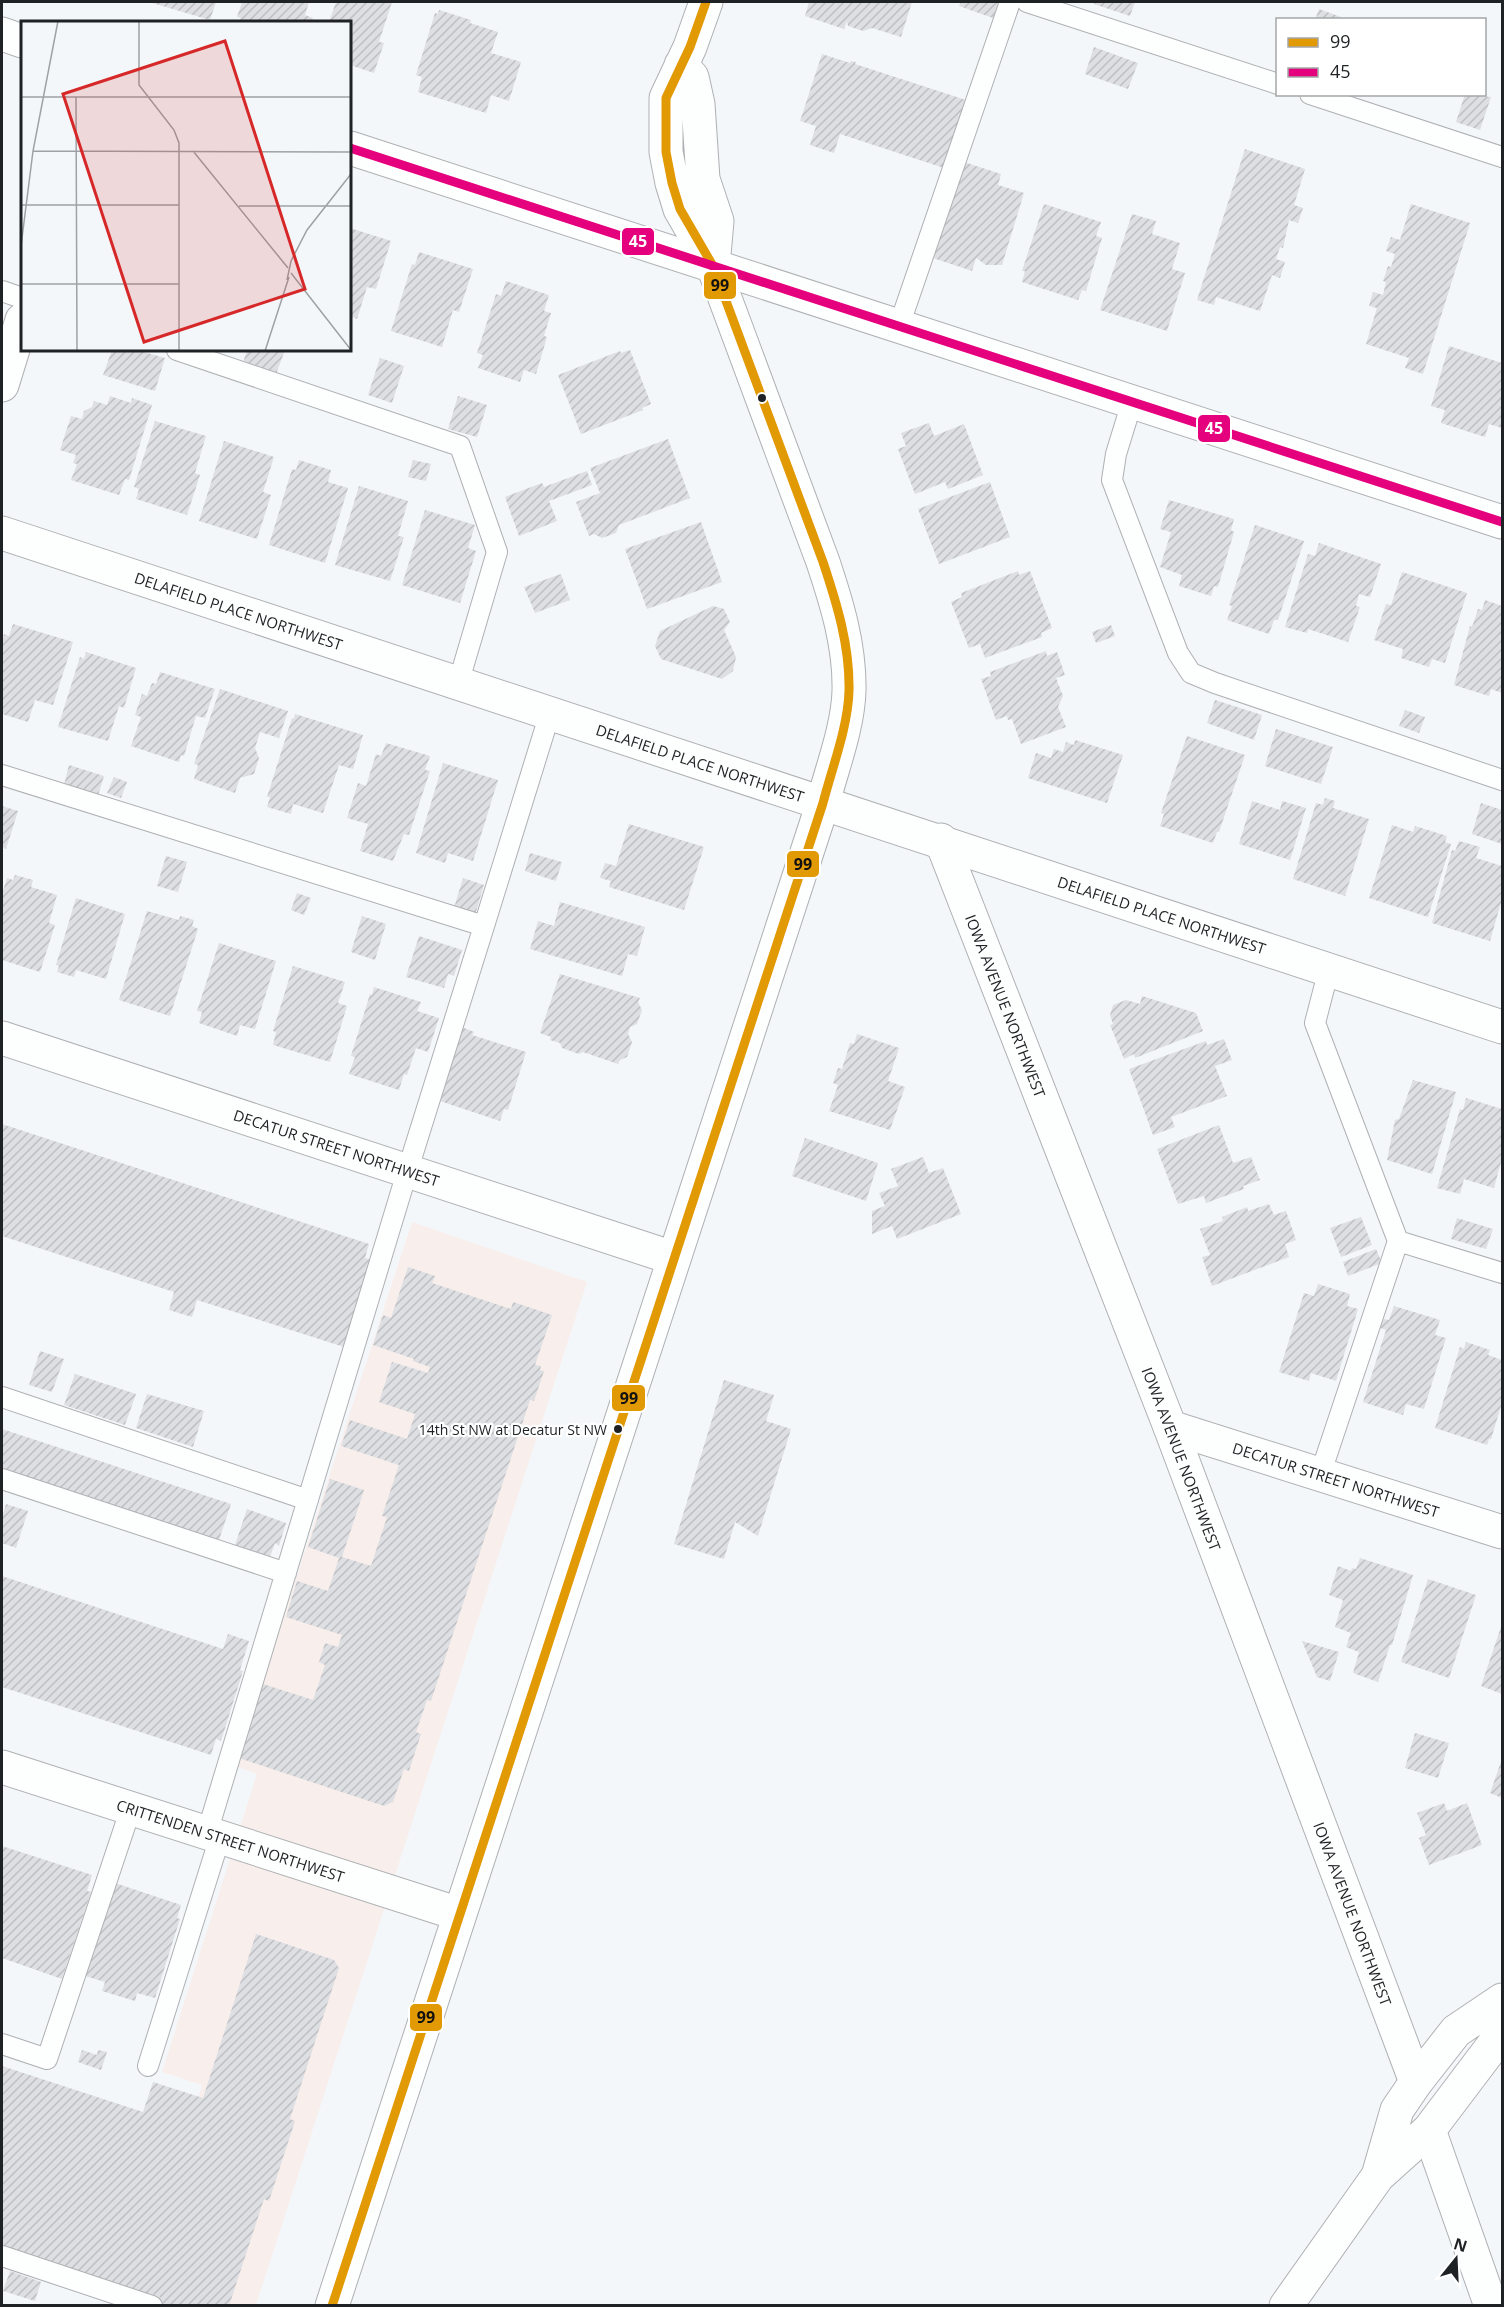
<svg xmlns="http://www.w3.org/2000/svg" width="1504" height="2307" font-family="'Open Sans',sans-serif">
<defs>
<pattern id="building-hatch" width="6" height="6" patternUnits="userSpaceOnUse" patternTransform="scale(1.5)"><rect width="6" height="6" fill="#dddfe2"/><path d="M-1 1l2-2M0 6l6-6M5 7l2-2" fill="none" stroke="#bdbfc2"/></pattern>
</defs>
<rect width="100%" height="100%" fill="#f4f7fa"/>
<!-- commercial -->
<path fill="#f8eeec" d="M412 1222 587 1282 256 2305 136 2306 202 2085 162 2072 257 1774 235 1766Z"/>
<!-- building -->
<path fill="url(#building-hatch)" d="M149 2H216L210 20Z
M242 2H309L305 15 313 18 311 22H239L241 18 237 17Z
M336 2H392L379 42 384 43 374 73 350 65V22H329Z
M809 2H912L901 37 872 28 863 31 848 26 847 21 844 29 805 16Z
M961 2H999L993 18 959 6Z
M1095 2H1135L1130 16 1094 4Z
M1319 9 1341 17 1340 20H1315Z
M439 10 471 20 470 23 498 32 491 53 521 62 509 101 491 95 486 113 418 92 422 77 416 75 435 13 438 14Z
M1094 47 1138 63 1128 89 1085 74Z
M822 54 850 63 851 61 856 62 855 64 966 100 944 168 840 134 834 153 810 145 816 126 800 121Z
M1465 94 1491 97 1480 130 1456 122Z
M1245 149 1305 169 1294 205 1303 208 1298 223 1289 220 1283 248 1280 247 1276 259 1285 262 1280 278 1272 275 1260 311 1216 297 1214 305 1197 300Z
M964 162 1001 174 998 185 1024 193 1002 265H986L976 258 972 271 933 258Z
M1044 204 1101 222 1096 236 1102 238 1086 291 1082 290 1078 300 1022 282 1025 271H1022Z
M1411 204 1470 223 1423 374 1405 368 1409 358 1366 344 1377 308 1369 306 1373 292 1383 295 1386 282 1383 281 1388 266 1391 267 1395 254 1386 251 1391 237 1400 240Z
M1132 214 1156 221 1152 234 1180 243 1172 269 1185 273 1167 331 1100 310Z
M350 228 391 241 376 289 367 287 357 319 350 316Z
M419 252 473 269 459 312 453 310 442 347 391 331 412 264 415 265Z
M506 281 549 295 544 311 551 313 544 336 547 337 536 374 524 370 520 382 478 368 483 355 477 353 496 294 501 296Z
M1449 346 1502 363V428L1489 424 1485 437 1441 423 1445 410 1431 406Z
M112 350H137L165 358 155 391 103 375Z
M247 350H285L276 374 243 363Z
M630 350 651 404 642 408 643 410 581 434 558 375 620 351 621 353Z
M380 358 404 366 392 403 368 395Z
M110 396 131 403 132 398 152 405 129 480 125 479 119 495 71 480 77 464 73 463 76 455 60 450 71 416 82 419 84 411 92 407 94 401 107 405Z
M458 396 487 405 477 437 448 429Z
M155 421 206 436 195 473 200 475 187 515 136 499 139 489 134 487Z
M929 423 934 436 964 424 983 475 948 489 945 482 915 494 898 449 906 446 901 433Z
M668 439 690 498 619 525 616 533 602 538 594 534 589 536 576 502 600 493 590 468Z
M224 441 274 457 263 492 271 495 257 539 199 521Z
M299 460 331 470 328 482 348 488 325 563 269 545 292 469 296 470Z
M413 460 431 464 426 481 408 477Z
M587 471 592 485 549 501 557 521 519 536 505 497 542 483 544 487Z
M990 482 1010 537 939 564 918 509Z
M359 486 408 501 398 536 404 537 390 581 335 565Z
M1169 500 1234 519 1231 530 1234 532 1218 587 1214 586 1211 596 1179 586 1182 575 1160 567 1171 532 1160 529Z
M425 510 475 525 468 548 476 551 460 603 402 585Z
M701 522 722 582 647 609 625 549Z
M1255 525 1304 541 1278 620H1274L1269 634 1227 620 1232 606 1229 605Z
M1319 543 1381 564 1370 597 1359 594 1356 606 1360 607 1348 642 1308 629 1307 633 1285 627 1308 554 1315 556Z
M1018 571 1019 575 1030 571 1052 628 1041 633 1042 637 985 658 980 644 969 648 951 602 962 597 961 593Z
M1402 572 1467 593 1445 663 1432 659 1429 667 1401 658 1403 649 1374 640 1386 604 1391 605Z
M561 574 570 600 535 613 524 587Z
M1485 600 1502 606V693L1491 689 1489 696 1454 685 1470 626 1472 627 1478 609 1482 610Z
M713 606 724 609 730 622 724 630 736 657 733 671 722 679 661 659 655 646 660 631Z
M13 624 73 642 53 705 35 700 28 722 2 714V644L4 634 9 636Z
M1111 625 1115 636 1096 643 1092 632Z
M1046 651 1047 656 1057 652 1065 675 1056 678 1063 696 1058 707 1066 727 1021 744 1012 719 1008 720 1007 716 996 720 981 679 991 676 990 672Z
M86 652 136 668 124 708 119 706 108 741 58 727 80 657 84 659Z
M160 672 215 689 205 718 196 716 184 756 181 755 179 762 131 746 141 717 135 715 142 694 147 696 152 683 156 684Z
M220 689 288 711 279 738 260 732 255 748 259 758 254 774 240 778 235 793 194 779 198 765 194 764Z
M1215 700 1262 715 1254 740 1207 723Z
M1405 710 1425 717 1419 733 1399 726Z
M295 714 363 735 353 769 339 765 323 813 293 804 291 814 267 807 270 797H267L292 718 294 719Z
M1276 729 1333 747 1321 784 1265 766Z
M1187 736 1245 755 1219 832H1217L1213 843 1160 826 1164 814 1161 813Z
M1075 740 1123 755 1107 803 1028 778 1036 753 1051 758 1054 749 1063 752 1066 742 1074 745Z
M386 743 430 756 425 770 430 771 409 835 404 834 393 861 360 851 368 824 347 818 358 783 366 786 376 754 381 756Z
M443 763 498 780 473 861 448 853 445 863 416 853Z
M69 765 104 776 97 799 63 789Z
M114 777 127 782 121 798 107 793Z
M1325 798 1335 801 1333 808 1369 819 1345 896 1293 879 1316 803 1323 805Z
M1252 801 1280 810 1282 801 1306 808 1290 860 1239 844Z
M1481 803 1502 810V844L1472 834Z
M2 806 18 811 6 849 2 847Z
M629 824 704 847 684 910 609 887 611 881 600 878 605 863 616 866Z
M1392 825 1413 832 1415 826 1447 836 1445 842 1451 844 1428 917 1369 898Z
M1459 841 1480 847 1476 858 1502 866V899L1490 941 1432 923 1452 850 1455 851Z
M530 853 562 862 556 881 525 871Z
M166 856 187 862 178 892 157 886Z
M15 875 33 880 31 887 57 895 49 923 55 925 40 972 2 960V894L7 878 13 880Z
M463 878 484 885 475 915 454 908Z
M297 893 311 898 304 915 291 910Z
M76 898 125 914 106 979 76 970 74 977 57 972 59 966 56 965Z
M560 902 645 927 637 956 628 954 622 976 530 949 538 921 554 926Z
M147 911 179 920 180 916 194 920 192 926 198 929 170 1016 119 1000Z
M362 916 386 924 375 960 351 952Z
M419 936 462 950 454 976 448 974 444 988 406 977Z
M219 943 276 961 255 1029 240 1025 237 1036 199 1023 202 1012 197 1011Z
M293 966 345 982 338 1003 347 1006 330 1062 273 1045 276 1032 273 1031Z
M560 974 640 998 638 1002 642 1010 637 1024 630 1027 628 1034 632 1042 627 1057 620 1060 618 1064 583 1052 579 1054 562 1048 560 1043 550 1040 551 1037 540 1033Z
M374 987 421 1002 417 1011 439 1018 428 1052 416 1048 407 1075 404 1074 399 1090 349 1074 355 1057 351 1056 370 994 372 995Z
M1142 996 1196 1013 1203 1031 1135 1058 1134 1054 1124 1059 1110 1025 1113 1024 1110 1015 1113 1005 1126 1000 1140 1004Z
M457 1025 474 1032 472 1035 526 1052 508 1110 504 1109 500 1121 440 1101 444 1090 441 1089Z
M857 1034 899 1048 888 1081 905 1087 890 1130 829 1111 838 1085 833 1083 838 1068 842 1069 850 1043 854 1044Z
M1224 1039 1232 1060 1215 1066 1227 1096 1171 1117 1175 1127 1153 1135 1129 1069 1206 1041 1207 1045Z
M1413 1080 1456 1092 1432 1174 1387 1160 1395 1120 1399 1119Z
M1466 1098 1502 1109V1158L1494 1188 1464 1179 1460 1194 1437 1188 1460 1109 1463 1110Z
M2 1124 369 1244 365 1258 372 1260 344 1347 197 1300 192 1317 169 1310 174 1292 2 1236Z
M1219 1125 1233 1163 1251 1157 1260 1180 1243 1186 1244 1189 1206 1203 1204 1196 1178 1204 1157 1149Z
M805 1138 878 1163 866 1201 792 1176Z
M923 1157 929 1173 943 1168 961 1214 897 1239 892 1226 872 1234V1211L885 1206 879 1193 898 1186 891 1169Z
M1269 1204 1274 1215 1286 1211 1296 1240 1285 1244 1289 1257 1212 1286 1202 1257 1210 1255 1200 1229 1223 1221 1222 1217 1247 1207 1248 1211Z
M1361 1217 1372 1245 1341 1257 1330 1228Z
M1457 1218 1493 1229 1486 1249 1451 1239Z
M1376 1249 1382 1263 1348 1276 1343 1262Z
M408 1267 435 1276 432 1283 511 1309 513 1302 552 1315 535 1365 541 1366 540 1370 544 1371 534 1401 530 1400 431 1701 427 1700 416 1732 421 1734 409 1771 404 1769 393 1802 384 1806 239 1758 263 1684 313 1700 325 1665 319 1662 325 1643 338 1647 342 1635 286 1617 297 1581 328 1591 339 1558 308 1547 330 1479 364 1490 342 1557 371 1566 387 1517 382 1516 399 1465 341 1446 350 1420 407 1439 415 1414 379 1402 392 1362 428 1373 430 1367 413 1361 414 1359 373 1345 383 1315 391 1318Z
M1318 1284 1350 1294 1347 1306 1358 1309 1336 1381 1311 1373 1309 1381 1279 1372 1304 1293 1314 1296Z
M1394 1306 1440 1320 1435 1335 1446 1338 1424 1409 1406 1404 1403 1415 1363 1402 1386 1330 1380 1328 1384 1319 1389 1320Z
M1466 1342 1490 1350 1488 1355 1502 1360V1403L1491 1439H1489L1487 1445 1435 1428 1460 1347 1464 1349Z
M40 1351 64 1359 52 1392 29 1385Z
M75 1374 136 1394 125 1425 64 1405Z
M724 1380 774 1395 766 1421 791 1429 758 1536 735 1522 724 1559 674 1544Z
M147 1394 204 1411 193 1447 136 1428Z
M2 1429 231 1504 219 1540 2 1468Z
M6 1504 28 1511 16 1548 2 1543V1518Z
M247 1509 286 1523 279 1546 275 1543 270 1557 235 1545Z
M1360 1558 1413 1575 1392 1645H1390L1378 1682 1353 1673 1359 1652 1346 1647 1351 1633 1335 1627 1343 1600 1329 1595 1338 1566 1351 1571 1352 1568 1356 1569Z
M2 1576 223 1649 228 1634 249 1641 240 1670 243 1671 221 1741 216 1739 211 1755 2 1687Z
M1428 1579 1476 1595 1449 1678 1401 1662Z
M1502 1624V1694L1481 1686Z
M1302 1641 1339 1652 1330 1681 1317 1677Z
M1415 1733 1449 1743 1438 1778 1405 1768Z
M1502 1759V1798L1490 1793Z
M1444 1803 1447 1811 1467 1803 1482 1845 1429 1865 1419 1838 1426 1835 1417 1813Z
M2 1846 92 1875 87 1891 91 1892 62 1979 2 1958Z
M115 1883 181 1905 177 1918 180 1919 155 1998 137 1993 135 2001 102 1991 105 1982 82 1975Z
M256 1934 334 1960 339 1968 290 2119 295 2121 269 2201 264 2199 229 2306H169L159 2302 160 2297 149 2293 148 2297 2 2249V2066L143 2112 153 2082 203 2098Z
M82 2050 97 2055 98 2050 107 2052 101 2070 78 2062Z
M10 2271 41 2282 35 2301 3 2291Z"/>
<g fill="none" stroke-linecap="round" stroke-linejoin="round">
<defs>
<path id="lane" d="M1027 2 1278 84
M1310 94 1502 157
M2 291 22 298
M899 326 1010 2
M177 350 460 446 497 552 458 684
M1132 402 1116 454 1112 480 1178 653 1191 673 1215 683 1502 780
M2 775 484 926 408 1169 207 1833
M484 926 550 713
M1398 1241 1502 1273
M2 1397 308 1500
M1320 1475 1398 1241 1315 1023 1329 969
M2 1479 286 1573
M2 2044 47 2059 131 1808
M148 2066 220 1837
M2 2256 152 2306"/>
<g id="street">
<path d="M2 34 22 41"/>
<path d="M350 148 1502 522"/>
<path d="M2 385 22 320"/>
<path id="s1" d="M2 533 1502 1027"/>
<path id="s2" d="M941 840 1170 1427 1416 2082"/>
<path id="s3" d="M2 1038 673 1258"/>
<path id="s4" d="M1170 1427 1502 1532"/>
<path id="s5" d="M2 1767 459 1914"/>
<path d="M1429 2130 1491 2306"/>
</g>
<path id="secondary" d="M681 65 692 77 698 104 703 179 717 221 713 266
M1378 2176 1397 2110 1416 2082 1456 2031 1502 2000
M332 2306 823 803C832 768 848 727 849 691 850 646 837 604 823 562L713 266 680 209 672 183 666 152V98L690 47 706 2
M1286 2306 1378 2176 1429 2130 1494 2044 1502 2023"/>
</defs>
<!-- lane casing -->
<use href="#lane" stroke="#aeb1b3" stroke-width="22"/>
<!-- street casing -->
<use href="#street" stroke="#aeb1b3" stroke-width="35"/>
<!-- secondary casing -->
<use href="#secondary" stroke="#aeb1b3" stroke-width="35"/>
<!-- lane -->
<use href="#lane" stroke="#fdfefe" stroke-width="20"/>
<!-- street -->
<use href="#street" stroke="#fdfefe" stroke-width="33"/>
<!-- secondary -->
<use href="#secondary" stroke="#fdfefe" stroke-width="33"/>
<defs>
<path id="bus-1" d="M332 2306 823 803C832 768 848 727 849 691 850 646 837 604 823 562L713 266 680 209 672 183 666 152V98L690 47 706 2"/>
<path id="bus-2" d="M350 148 1502 522"/>
</defs>
<!-- bus-1 casing -->
<use href="#bus-1" stroke="#fff" stroke-width="14"/>
<!-- bus-2 casing -->
<use href="#bus-2" stroke="#fff" stroke-width="14"/>
<!-- bus-1 -->
<use href="#bus-1" stroke="#e19904" stroke-width="9"/>
<!-- bus-2 -->
<use href="#bus-2" stroke="#e5007d" stroke-width="9"/>
</g>
<!-- markers -->
<g fill="#1f2224" stroke="#fff" stroke-width="2">
<circle cx="762" cy="398" r="5"/>
<circle cx="618" cy="1429" r="5"/>
</g>
<g text-anchor="middle" dominant-baseline="central" stroke-width="4.5" stroke-linejoin="round" paint-order="stroke">
<!-- bus labels -->
<g font-size="14" fill="#1f2224" stroke="#fff" text-anchor="end">
<text x="607" y="1429">14th St NW at Decatur St NW</text>
</g>
<!-- street labels -->
<g font-size="15" fill="#1f2224" stroke="#fff">
<text stroke="none"><textPath href="#s1" startOffset="249">DELAFIELD PLACE NORTHWEST</textPath></text>
<text stroke="none"><textPath href="#s1" startOffset="735">DELAFIELD PLACE NORTHWEST</textPath></text>
<text stroke="none"><textPath href="#s1" startOffset="1221">DELAFIELD PLACE NORTHWEST</textPath></text>
<text stroke="none"><textPath href="#s2" startOffset="178">IOWA AVENUE NORTHWEST</textPath></text>
<text stroke="none"><textPath href="#s3" startOffset="352">DECATUR STREET NORTHWEST</textPath></text>
<text stroke="none"><textPath href="#s2" startOffset="664">IOWA AVENUE NORTHWEST</textPath></text>
<text stroke="none"><textPath href="#s4" startOffset="174">DECATUR STREET NORTHWEST</textPath></text>
<text stroke="none"><textPath href="#s5" startOffset="240">CRITTENDEN STREET NORTHWEST</textPath></text>
<text stroke="none"><textPath href="#s2" startOffset="1150">IOWA AVENUE NORTHWEST</textPath></text>
</g>
</g>
<!-- overview -->
<g transform="translate(21 21)">
<rect width="330" height="330" fill="#f4f7fa"/>
<path fill="none" stroke="#9fa2a4" stroke-width="1.5" d="M118 0V64L153 109 158 122V330M0 76H330M55 76 56 330M12 130 330 131M172 130 267 247M0 184H158M218 185H330M0 225 12 130 37 0M270 252 330 329M266 259 270 240 286 209 330 153M0 263H158M244 330 268 256"/>
<path fill="#d62828" fill-opacity="0.15" stroke="#d62828" stroke-width="3" d="M204 20 284 268 123 321 42 73Z"/>
<rect width="330" height="330" fill="none" stroke="#1f2224" stroke-width="3"/>
</g>
<g stroke="#fff" stroke-width="2">
<rect x="621" y="227" width="34" height="29" rx="6" fill="#e5007d"/>
<rect x="703" y="271" width="34" height="29" rx="6" fill="#e19904"/>
<rect x="1197" y="414" width="34" height="29" rx="6" fill="#e5007d"/>
<rect x="786" y="850" width="34" height="28" rx="6" fill="#e19904"/>
<rect x="611" y="1384" width="35" height="28" rx="6" fill="#e19904"/>
<rect x="409" y="2003" width="34" height="29" rx="6" fill="#e19904"/>
</g>
<g font-size="16" text-anchor="middle" font-weight="bold" fill="#fff">
<text x="638" y="247">45</text>
<text x="1214" y="434">45</text>
</g>
<g font-size="16" text-anchor="middle" font-weight="bold" fill="#111">
<text x="720" y="291">99</text>
<text x="803" y="870">99</text>
<text x="629" y="1404">99</text>
<text x="426" y="2023">99</text>
</g>
<!-- border -->
<rect width="1504" height="2307" fill="none" stroke="#1f2224" stroke-width="6"/>
<!-- legend -->
<rect x="1276" y="18" width="210" height="78" fill="#ffffff" stroke="#a5a7a7" stroke-width="1.5"/>
<rect x="1288" y="38" width="30" height="9" fill="#e19904" stroke="#a5a7a7" stroke-width="1.5"/>
<text x="1330" y="48" font-size="18" fill="#1f2224">99</text>
<rect x="1288" y="68" width="30" height="9" fill="#e5007d" stroke="#a5a7a7" stroke-width="1.5"/>
<text x="1330" y="78" font-size="18" fill="#1f2224">45</text>
<!-- north arrow -->
<g transform="translate(1456 2259) rotate(18)" stroke="#ffffff" stroke-width="4.5" paint-order="stroke">
<path d="M0-4.5L10 22L0 15L-10 22Z" fill="#1f2224"/>
<text y="-9" font-size="16" font-weight="bold" text-anchor="middle" fill="#1f2224">N</text>
</g>
</svg>
